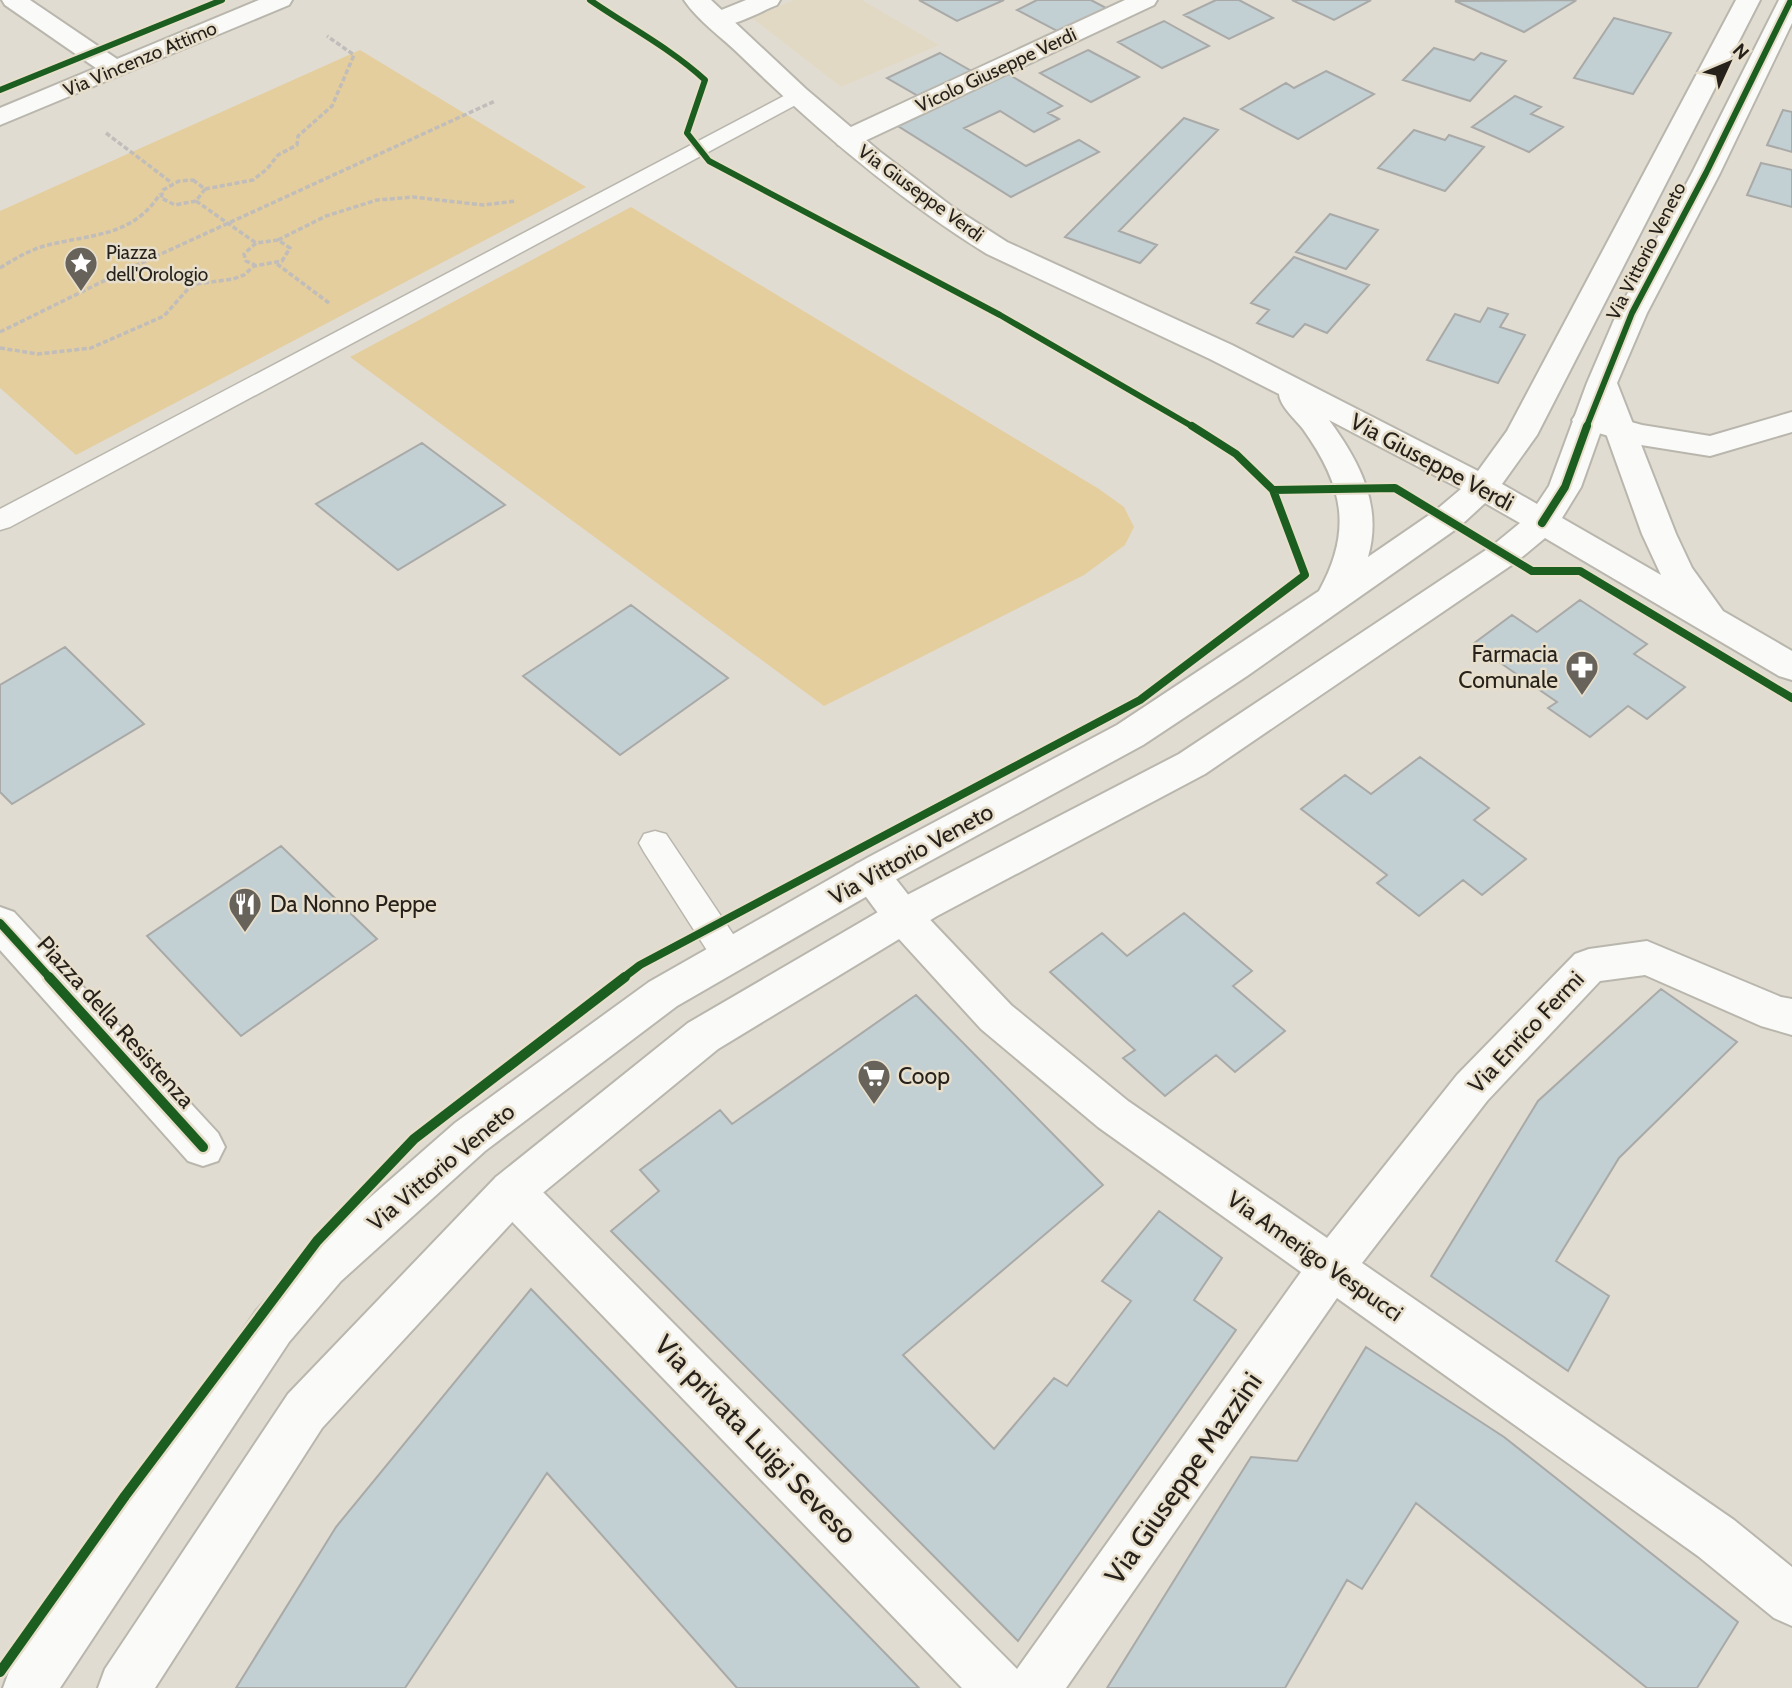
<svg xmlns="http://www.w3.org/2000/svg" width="1792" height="1688" font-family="Cabin,sans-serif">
<rect width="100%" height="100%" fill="#e1dcd1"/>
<!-- built -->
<path fill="#e2d9c5" d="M794 0H862L939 45 841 87 752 18Z"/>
<!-- green -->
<path fill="#e4ce9e" d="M360 50 586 187 76 455 0 388V211Z
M631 207 1099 489 1124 507 1134 527 1125 545 1084 575 824 706 350 357Z"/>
<!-- building -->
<path fill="#c2cfd3" stroke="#a9aaa7" stroke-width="2" d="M919 0H1004L957 21Z
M1037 0H1091L1108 9 1059 32 1017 10Z
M1216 0H1239L1273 18 1229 39 1184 15Z
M1292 0H1371L1334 20Z
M1572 0 1575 1 1524 32 1455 1Z
M1614 18 1671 33 1633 94 1574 78Z
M1164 21 1209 46 1162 68 1118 42Z
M1434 48 1474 60 1481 53 1506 61 1470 101 1403 80Z
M1088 50 1139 77 1091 102 1040 73Z
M940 53 973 72 920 97 887 78Z
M1326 71 1374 94 1298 139 1241 109 1286 83 1294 88Z
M1008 74 1062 106 1048 113 1059 119 1034 132 1000 111 964 128 1026 166 1079 140 1099 152 1011 197 898 126Z
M1515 96 1541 107 1531 114 1563 127 1529 152 1472 127Z
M1783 110 1792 112V152L1767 145Z
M1184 118 1218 130 1119 231 1157 245 1140 263 1065 237Z
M1414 130 1445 140 1449 135 1484 147 1445 191 1378 168Z
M1761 163 1792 170V207L1747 195Z
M1330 214 1378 230 1346 269 1296 252Z
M1294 257 1369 285 1327 333 1305 324 1293 337 1257 323 1269 310 1251 303Z
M1488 308 1508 314 1500 327 1525 335 1498 383 1427 360 1455 314 1480 322Z
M422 443 505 505 398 570 316 504Z
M1580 600 1647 644 1634 654 1685 687 1647 719 1628 706 1590 737 1548 708 1557 702 1473 644 1512 615 1537 632Z
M631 605 728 678 620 755 523 676Z
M65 647 144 724 12 804 0 792V685Z
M1420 757 1489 808 1474 820 1526 859 1482 895 1463 880 1419 916 1377 883 1387 875 1301 809 1345 775 1371 794Z
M281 846 377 939 241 1036 147 936Z
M1184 913 1252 971 1233 986 1285 1031 1235 1072 1216 1055 1165 1096 1123 1058 1135 1050 1050 972 1102 933 1127 956Z
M1661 989 1737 1042 1619 1158 1556 1261 1609 1296 1568 1371 1431 1276 1538 1101Z
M916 995 1103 1185 903 1355 994 1449 1054 1378 1067 1386 1131 1301 1102 1281 1159 1211 1222 1258 1194 1300 1236 1330 1018 1641 611 1231 659 1191 640 1170 720 1110 732 1124Z
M531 1289 919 1688H737L547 1473 405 1688H236L336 1527Z
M1366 1347 1504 1437 1738 1622 1697 1688H1647L1416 1503 1362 1589 1347 1580 1285 1688H1107L1251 1457 1297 1461Z"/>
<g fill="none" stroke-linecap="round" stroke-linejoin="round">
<defs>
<path id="lane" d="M797 89 805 90 808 95 805 100 10 527 0 530V509Z
M655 831 666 834 741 946 746 956 741 966 729 970 717 966 644 852 639 843 644 834Z"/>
<path id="street" d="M2 0H30L117 59 259 0H292L289 5 0 125V108L96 68 5 5Z
M746 0H780L777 5C757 13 730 30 709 25L706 20 709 15Z
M1125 0H1157L1154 5 856 145 847 147 838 145 834 139 838 133Z
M1588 410 1642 425 1710 436 1792 412V432L1710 456 1641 445 1577 427 1572 420 1577 413Z
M870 859 884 864 917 906 1011 1005 1128 1101 1327 1238 1457 1075 1575 954 1589 949 1647 941 1781 997 1792 999V1035L1761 1026 1645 975 1600 981 1487 1101 1362 1263 1734 1520 1792 1567V1626L1774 1618 1698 1556 1337 1298 1066 1688H962L496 1205 490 1191 496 1177 512 1171 528 1177 1017 1669 1301 1272 1098 1127 981 1029 889 928 850 875 856 864Z
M0 907 14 912 218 1133 225 1147 218 1161 203 1166 188 1161 0 950Z"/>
<path id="secondary" d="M684 0H711L806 89 879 151 954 208 1007 242 1232 345 1478 471 1507 431 1736 0H1760L1537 435 1502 484 1537 504 1549 486 1587 383 1617 313 1692 173 1779 0H1792V23L1720 173 1647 313 1617 383 1676 534 1692 568 1723 611 1792 651V680L1779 676 1545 538 1516 562 1205 774 937 916 718 1049 528 1205 322 1428 155 1688H98L105 1669 288 1394 496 1177 688 1023 909 894 1179 754 1492 546 1520 523 1485 503 1459 527 1247 676 1143 745 895 880 677 1006 485 1151 341 1281 289 1342 60 1688H3L10 1669 257 1310 309 1251 455 1123 649 982 867 858 1117 725 1319 591C1353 530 1343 485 1303 429 1295 419 1280 406 1279 394L1210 359 987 254C897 198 817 130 741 56 723 38 698 21 684 0ZM1329 420 1461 489 1435 511 1368 557C1383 505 1359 461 1329 420ZM1603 425 1642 534 1661 575 1562 518 1581 487Z"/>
</defs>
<!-- lane casing -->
<use href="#lane" stroke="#b9b6ad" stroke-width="3"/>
<!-- street casing -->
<use href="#street" stroke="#b9b6ad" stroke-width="4"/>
<!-- secondary casing -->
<use href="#secondary" stroke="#b9b6ad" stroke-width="4"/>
<!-- path -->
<path stroke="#c0bdba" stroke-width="3.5" stroke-dasharray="5 2.5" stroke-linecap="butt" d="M106 133 172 183
M193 180 205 189 196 201 175 205 161 198 163 190 179 181Z
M205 189 253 180 267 169 278 155 297 145 298 136 332 106 354 55 327 36
M196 201 256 243
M278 240 326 216 377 200 413 197 483 205 516 201
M277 264 329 303
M0 268C14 259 28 251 44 246 89 234 132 238 160 194
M0 332 126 270 495 101
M0 348 38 354 91 348 164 316 187 290 196 284 233 279 244 275 254 266 282 261 290 248 278 240 256 243 244 254 246 261 255 265"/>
<!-- lane -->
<use href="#lane" fill="#fafaf8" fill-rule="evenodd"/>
<!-- street -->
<use href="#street" fill="#fafaf8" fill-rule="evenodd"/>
<!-- secondary -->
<use href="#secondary" fill="#fafaf8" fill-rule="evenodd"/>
<defs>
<path id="cycleway-far2" d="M590 0C629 27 670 48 705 80L687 133 709 161 1000 315 1195 428
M0 90 222 0
M1586 428 1632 313 1706 173 1791 0"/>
<path id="cycleway-far1" d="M1192 426 1236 454 1273 490 1395 488 1532 571H1580L1792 698
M1542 523 1565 487 1587 426
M0 923 50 978
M623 978 640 965 1140 700 1305 575 1273 490"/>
<path id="cycleway" d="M49 977 203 1147
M0 1672 125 1496 317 1241 414 1139 625 977"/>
</defs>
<!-- cycleway-far2 casing -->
<use href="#cycleway-far2" stroke="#e7decb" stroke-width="10"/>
<!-- cycleway-far1 casing -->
<use href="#cycleway-far1" stroke="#e7decb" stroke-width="12"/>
<!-- cycleway casing -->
<use href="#cycleway" stroke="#e7decb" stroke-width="15"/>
<!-- cycleway-far2 -->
<use href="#cycleway-far2" stroke="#1b5e20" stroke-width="6"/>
<!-- cycleway-far1 -->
<use href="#cycleway-far1" stroke="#1b5e20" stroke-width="8"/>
<!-- cycleway -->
<use href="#cycleway" stroke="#1b5e20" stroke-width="10"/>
</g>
<!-- icons -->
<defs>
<symbol id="sight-pin" viewBox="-11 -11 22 30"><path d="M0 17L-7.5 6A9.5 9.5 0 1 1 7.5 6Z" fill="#67635b" stroke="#e7decb"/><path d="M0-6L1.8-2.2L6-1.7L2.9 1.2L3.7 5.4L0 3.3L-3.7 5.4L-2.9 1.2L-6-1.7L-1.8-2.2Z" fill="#fff"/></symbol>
<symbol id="pharmacy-pin" viewBox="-11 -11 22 30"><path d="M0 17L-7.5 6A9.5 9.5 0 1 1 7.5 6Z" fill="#67635b" stroke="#e7decb"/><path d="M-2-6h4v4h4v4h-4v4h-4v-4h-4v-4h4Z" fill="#fff"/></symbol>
<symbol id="restaurant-pin" viewBox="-11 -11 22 30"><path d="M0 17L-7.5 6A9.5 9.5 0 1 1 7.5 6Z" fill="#67635b" stroke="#e7decb"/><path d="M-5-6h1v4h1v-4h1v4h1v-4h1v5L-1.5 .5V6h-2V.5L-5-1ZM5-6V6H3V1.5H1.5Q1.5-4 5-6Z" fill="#fff"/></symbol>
<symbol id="supermarket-pin" viewBox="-11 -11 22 30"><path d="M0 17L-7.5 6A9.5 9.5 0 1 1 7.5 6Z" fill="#67635b" stroke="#e7decb"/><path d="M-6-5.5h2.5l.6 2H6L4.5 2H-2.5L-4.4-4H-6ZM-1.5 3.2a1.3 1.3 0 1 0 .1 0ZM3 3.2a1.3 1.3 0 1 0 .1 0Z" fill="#fff"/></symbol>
</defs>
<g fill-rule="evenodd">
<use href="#sight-pin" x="62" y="244" width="38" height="52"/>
<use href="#pharmacy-pin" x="1563" y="648" width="38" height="52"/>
<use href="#restaurant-pin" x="226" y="885" width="38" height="52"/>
<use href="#supermarket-pin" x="855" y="1057" width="38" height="52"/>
</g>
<g text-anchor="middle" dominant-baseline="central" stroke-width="5" stroke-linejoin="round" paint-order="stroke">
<!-- far-street labels -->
<g font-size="19" fill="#26221b" stroke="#e7decb">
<text transform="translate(140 59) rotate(-23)">Via Vincenzo Attimo</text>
<text transform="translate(996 70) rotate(-25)">Vicolo Giuseppe Verdi</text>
<text transform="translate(921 193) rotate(36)">Via Giuseppe Verdi</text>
<text transform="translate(1646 251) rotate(-63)">Via Vittorio Veneto</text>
</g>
<!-- far-poi labels -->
<g font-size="19" fill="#26221b" stroke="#e7decb" text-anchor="start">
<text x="106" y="252">Piazza<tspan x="106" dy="22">dell'Orologio</tspan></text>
</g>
<!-- street labels -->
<g font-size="23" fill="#26221b" stroke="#e7decb">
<text transform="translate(1432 462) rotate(28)">Via Giuseppe Verdi</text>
<text transform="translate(911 854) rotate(-29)">Via Vittorio Veneto</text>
<text transform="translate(116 1022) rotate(48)">Piazza della Resistenza</text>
<text transform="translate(1526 1032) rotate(-47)">Via Enrico Fermi</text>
<text transform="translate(441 1167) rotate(-40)">Via Vittorio Veneto</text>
<text transform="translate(1315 1256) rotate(35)">Via Amerigo Vespucci</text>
</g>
<!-- poi labels -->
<g font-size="23" fill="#26221b" stroke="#e7decb" text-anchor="start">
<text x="1558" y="654" text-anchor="end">Farmacia<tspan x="1558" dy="26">Comunale</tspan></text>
<text x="270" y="904">Da Nonno Peppe</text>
<text x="898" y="1076">Coop</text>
</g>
<!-- near-street labels -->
<g font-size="28" fill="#26221b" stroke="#e7decb">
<text transform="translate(756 1439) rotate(46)">Via privata Luigi Seveso</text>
<text transform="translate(1183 1478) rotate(-55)">Via Giuseppe Mazzini</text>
</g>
</g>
<!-- north arrow -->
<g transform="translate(1729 63) rotate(46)" stroke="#e7decb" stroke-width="5" paint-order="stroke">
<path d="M0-5L12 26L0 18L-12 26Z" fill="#26221b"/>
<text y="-10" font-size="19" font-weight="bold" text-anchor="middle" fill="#26221b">N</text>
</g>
</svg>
